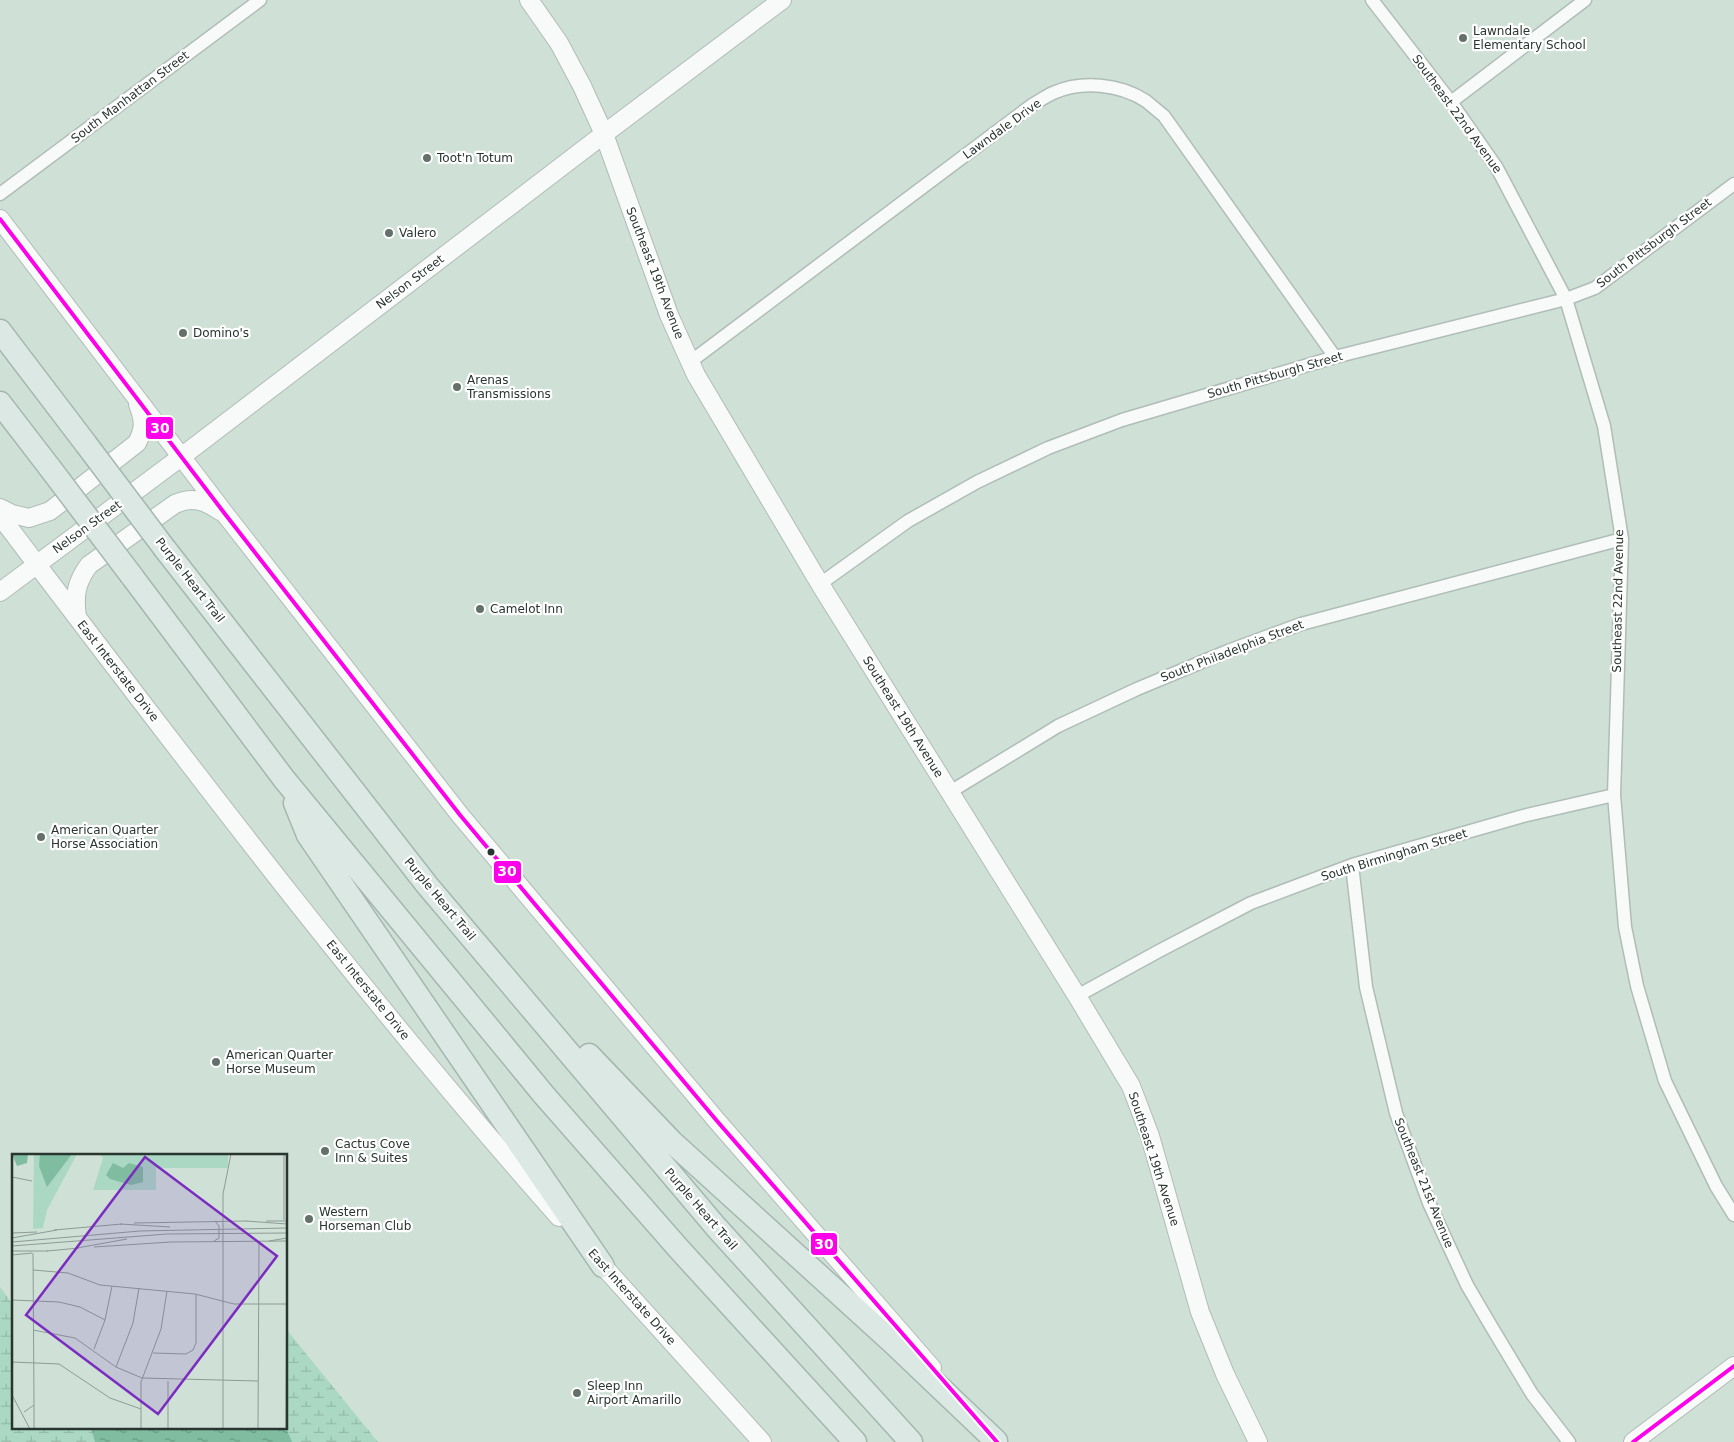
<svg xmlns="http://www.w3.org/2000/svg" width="1734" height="1442" font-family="'DejaVu Sans',sans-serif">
<defs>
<pattern id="wetland-marsh" width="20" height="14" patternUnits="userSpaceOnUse" patternTransform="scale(1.25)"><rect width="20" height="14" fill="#abd8c3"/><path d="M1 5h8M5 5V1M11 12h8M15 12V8" fill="none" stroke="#93baa8"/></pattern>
<pattern id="water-ripples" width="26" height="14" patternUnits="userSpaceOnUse" patternTransform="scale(1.25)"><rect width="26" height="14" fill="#7fbca0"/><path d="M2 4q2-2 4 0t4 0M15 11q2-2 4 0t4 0" fill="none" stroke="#689a83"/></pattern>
</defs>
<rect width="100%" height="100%" fill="#cfe0d7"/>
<!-- wetland -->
<path fill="url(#wetland-marsh)" d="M0 1287 14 1306V1428H286V1329L378 1442H0Z"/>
<!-- water -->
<path fill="url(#water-ripples)" d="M91 1428H286L292 1442H95Z"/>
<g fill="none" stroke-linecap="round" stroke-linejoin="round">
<defs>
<path id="street" d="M1372 0 1451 102 1497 168 1566 299 1604 426 1622 539 1614 795 1625 927 1637 986 1665 1081 1716 1186 1734 1215
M1451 102 1585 0
M0 194 260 0
M690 362 1032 105C1039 101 1046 96 1053 93 1082 80 1120 84 1146 101 1152 106 1158 111 1164 116L1335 357
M820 584 908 521 977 482 1048 448 1122 420 1335 357 1566 299 1595 288 1734 184
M950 792 1058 726 1137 689 1228 651 1301 624 1622 539
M1352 865 1366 987 1396 1113 1429 1203 1467 1285 1491 1326 1532 1394 1569 1442
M1077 996 1159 951 1251 903 1352 865 1523 816 1614 795"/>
<path id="secondary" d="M529 0 559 43 582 86 604 134 669 315 696 375 820 584 1077 996 1131 1086 1150 1136 1200 1312 1225 1374 1258 1442
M0 219 225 514 460 815 717 1121 932 1368
M0 508 12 514 29 518 50 511 137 443C145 427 144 421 138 404
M0 516C181 754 361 994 559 1217
M0 592 181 457 604 134 782 0
M77 617C74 596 76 582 89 565L175 504C193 496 205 501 220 511
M595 1257 762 1442
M1633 1442 1734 1366"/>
<path id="highway" d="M0 331 86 444
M0 403 50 468
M165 549 427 885 716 1227 911 1442
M131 575 284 779 544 1095 679 1249 855 1442
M295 803 308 835 603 1266
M589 1055 672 1142 891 1341 996 1441"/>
</defs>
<!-- street casing -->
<use href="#street" stroke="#afbdb6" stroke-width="15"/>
<!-- secondary casing -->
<use href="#secondary" stroke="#afbdb6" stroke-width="20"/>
<!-- highway casing -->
<use href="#highway" stroke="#a4b7ae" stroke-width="25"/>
<!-- street -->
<use href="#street" stroke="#f8faf9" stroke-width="12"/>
<!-- secondary -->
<use href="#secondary" stroke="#f8faf9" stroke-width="18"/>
<!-- highway -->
<use href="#highway" stroke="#dce8e3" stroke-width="22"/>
<defs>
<path id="highway-bridge" d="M86 444 165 549
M50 468 131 575"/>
</defs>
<!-- highway-bridge casing -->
<use href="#highway-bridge" stroke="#a4b7ae" stroke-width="25" stroke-linecap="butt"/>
<!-- highway-bridge -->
<use href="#highway-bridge" stroke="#dce8e3" stroke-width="22"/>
<defs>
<path id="bus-1" d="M0 219 225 514 460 815 717 1121 997 1442
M1633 1442 1734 1366"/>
</defs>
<!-- bus-1 casing -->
<use href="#bus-1" stroke="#fff" stroke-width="8"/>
<!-- bus-1 -->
<use href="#bus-1" stroke="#ff00ea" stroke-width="4"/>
</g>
<!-- markers -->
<g fill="#63716a" stroke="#fff" stroke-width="2">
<circle cx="1463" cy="38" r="5"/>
<circle cx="427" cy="158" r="5"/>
<circle cx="389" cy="233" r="5"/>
<circle cx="183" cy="333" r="5"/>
<circle cx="457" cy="387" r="5"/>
<circle cx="480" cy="609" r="5"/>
<circle cx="41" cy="837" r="5"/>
<circle cx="216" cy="1062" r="5"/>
<circle cx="325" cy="1151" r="5"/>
<circle cx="309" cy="1219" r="5"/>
<circle cx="577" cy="1393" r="5"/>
</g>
<circle fill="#29352f" stroke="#fff" stroke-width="2" cx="491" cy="852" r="4.5"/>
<g text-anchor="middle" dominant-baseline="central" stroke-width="4.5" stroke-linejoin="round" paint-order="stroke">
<!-- poi labels -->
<g font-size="12" fill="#29352f" stroke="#fff" text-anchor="start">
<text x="1473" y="31">Lawndale<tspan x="1473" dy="14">Elementary School</tspan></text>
<text x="437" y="158">Toot'n Totum</text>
<text x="399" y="233">Valero</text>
<text x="193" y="333">Domino's</text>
<text x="467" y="380">Arenas<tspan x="467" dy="14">Transmissions</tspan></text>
<text x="490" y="609">Camelot Inn</text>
<text x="51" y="830">American Quarter<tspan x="51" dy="14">Horse Association</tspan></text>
<text x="226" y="1055">American Quarter<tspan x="226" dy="14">Horse Museum</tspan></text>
<text x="335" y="1144">Cactus Cove<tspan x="335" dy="14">Inn &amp; Suites</tspan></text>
<text x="319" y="1212">Western<tspan x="319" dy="14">Horseman Club</tspan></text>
<text x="587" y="1386">Sleep Inn<tspan x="587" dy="14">Airport Amarillo</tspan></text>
</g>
<!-- street labels -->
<g font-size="12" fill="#29352f" stroke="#fff">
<text transform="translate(130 97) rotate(-37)">South Manhattan Street</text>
<text transform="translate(1457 114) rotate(54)">Southeast 22nd Avenue</text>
<text transform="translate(1002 129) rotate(-36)">Lawndale Drive</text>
<text transform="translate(1654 243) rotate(-37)">South Pittsburgh Street</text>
<text transform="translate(655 273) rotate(69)">Southeast 19th Avenue</text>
<text transform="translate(410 282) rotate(-37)">Nelson Street</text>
<text transform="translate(1275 375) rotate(-16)">South Pittsburgh Street</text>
<text transform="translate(87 527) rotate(-36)">Nelson Street</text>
<text transform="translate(190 580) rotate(52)">Purple Heart Trail</text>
<text transform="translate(1618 601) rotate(-89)">Southeast 22nd Avenue</text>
<text transform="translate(1232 651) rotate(-21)">South Philadelphia Street</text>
<text transform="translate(118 671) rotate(52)">East Interstate Drive</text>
<text transform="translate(903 717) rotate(58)">Southeast 19th Avenue</text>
<text transform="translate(1394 855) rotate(-17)">South Birmingham Street</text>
<text transform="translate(440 899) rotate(50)">Purple Heart Trail</text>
<text transform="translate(368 990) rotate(51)">East Interstate Drive</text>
<text transform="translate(1154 1159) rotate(72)">Southeast 19th Avenue</text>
<text transform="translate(1424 1183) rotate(68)">Southeast 21st Avenue</text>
<text transform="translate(701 1209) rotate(49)">Purple Heart Trail</text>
<text transform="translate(632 1297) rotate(48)">East Interstate Drive</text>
</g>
</g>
<!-- overview -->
<g transform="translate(12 1154)">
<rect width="275" height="275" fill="#cfe0d7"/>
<path d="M22 0H65L35 56 31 74 21 75ZM88 0H216V14H144V36H81L91 4Z" fill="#abd8c3"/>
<path d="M0 0H16L15 9 5 12ZM28 0H60L35 33 27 12ZM101 9 111 14 117 9 131 13V28L119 31 98 25 94 21Z" fill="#7fbca0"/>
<path fill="none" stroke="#8d9c94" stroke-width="1" d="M272 0V66M0 23 20 27M234 67 275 70M254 67H275M122 69 235 67M108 70 158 73M42 76 110 70M0 79 25 78M0 84 45 76M202 87 207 84V72L203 67M211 87V275M211 87V40L219 0M257 87 275 84M0 88 128 77 275 74M0 92 155 80 275 79M82 93 159 88 275 87M65 94 115 85M0 97H36M35 97 67 94M0 101 20 99M21 116 56 119 88 131 183 140 222 150H275M0 146 47 148 68 153 93 166M21 176 63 184 104 213 130 224 246 227M82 195 93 166 100 132M141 199 174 200 181 196 184 189V140M0 208 47 210 98 244 129 255M104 213 121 169 127 134M156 227V275M0 241 18 275M12 258 22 251 21 99M22 275V251M129 275V228L149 175 155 137M246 275 247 87M274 275 275 87"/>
<path fill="#7b2cbf" fill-opacity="0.15" stroke="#7b2cbf" stroke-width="2.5" d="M133 3 265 102 146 260 14 161Z"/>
<rect width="275" height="275" fill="none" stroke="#29352f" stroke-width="2.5"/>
</g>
<g stroke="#fff" stroke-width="2">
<rect x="145" y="416" width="29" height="24" rx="5" fill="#ff00ea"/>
<rect x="493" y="860" width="29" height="24" rx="5" fill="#ff00ea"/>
<rect x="810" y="1232" width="28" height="24" rx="5" fill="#ff00ea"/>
</g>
<g font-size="14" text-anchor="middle" font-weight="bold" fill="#fff">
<text x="160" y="433">30</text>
<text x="507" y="876">30</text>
<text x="824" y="1249">30</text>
</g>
</svg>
